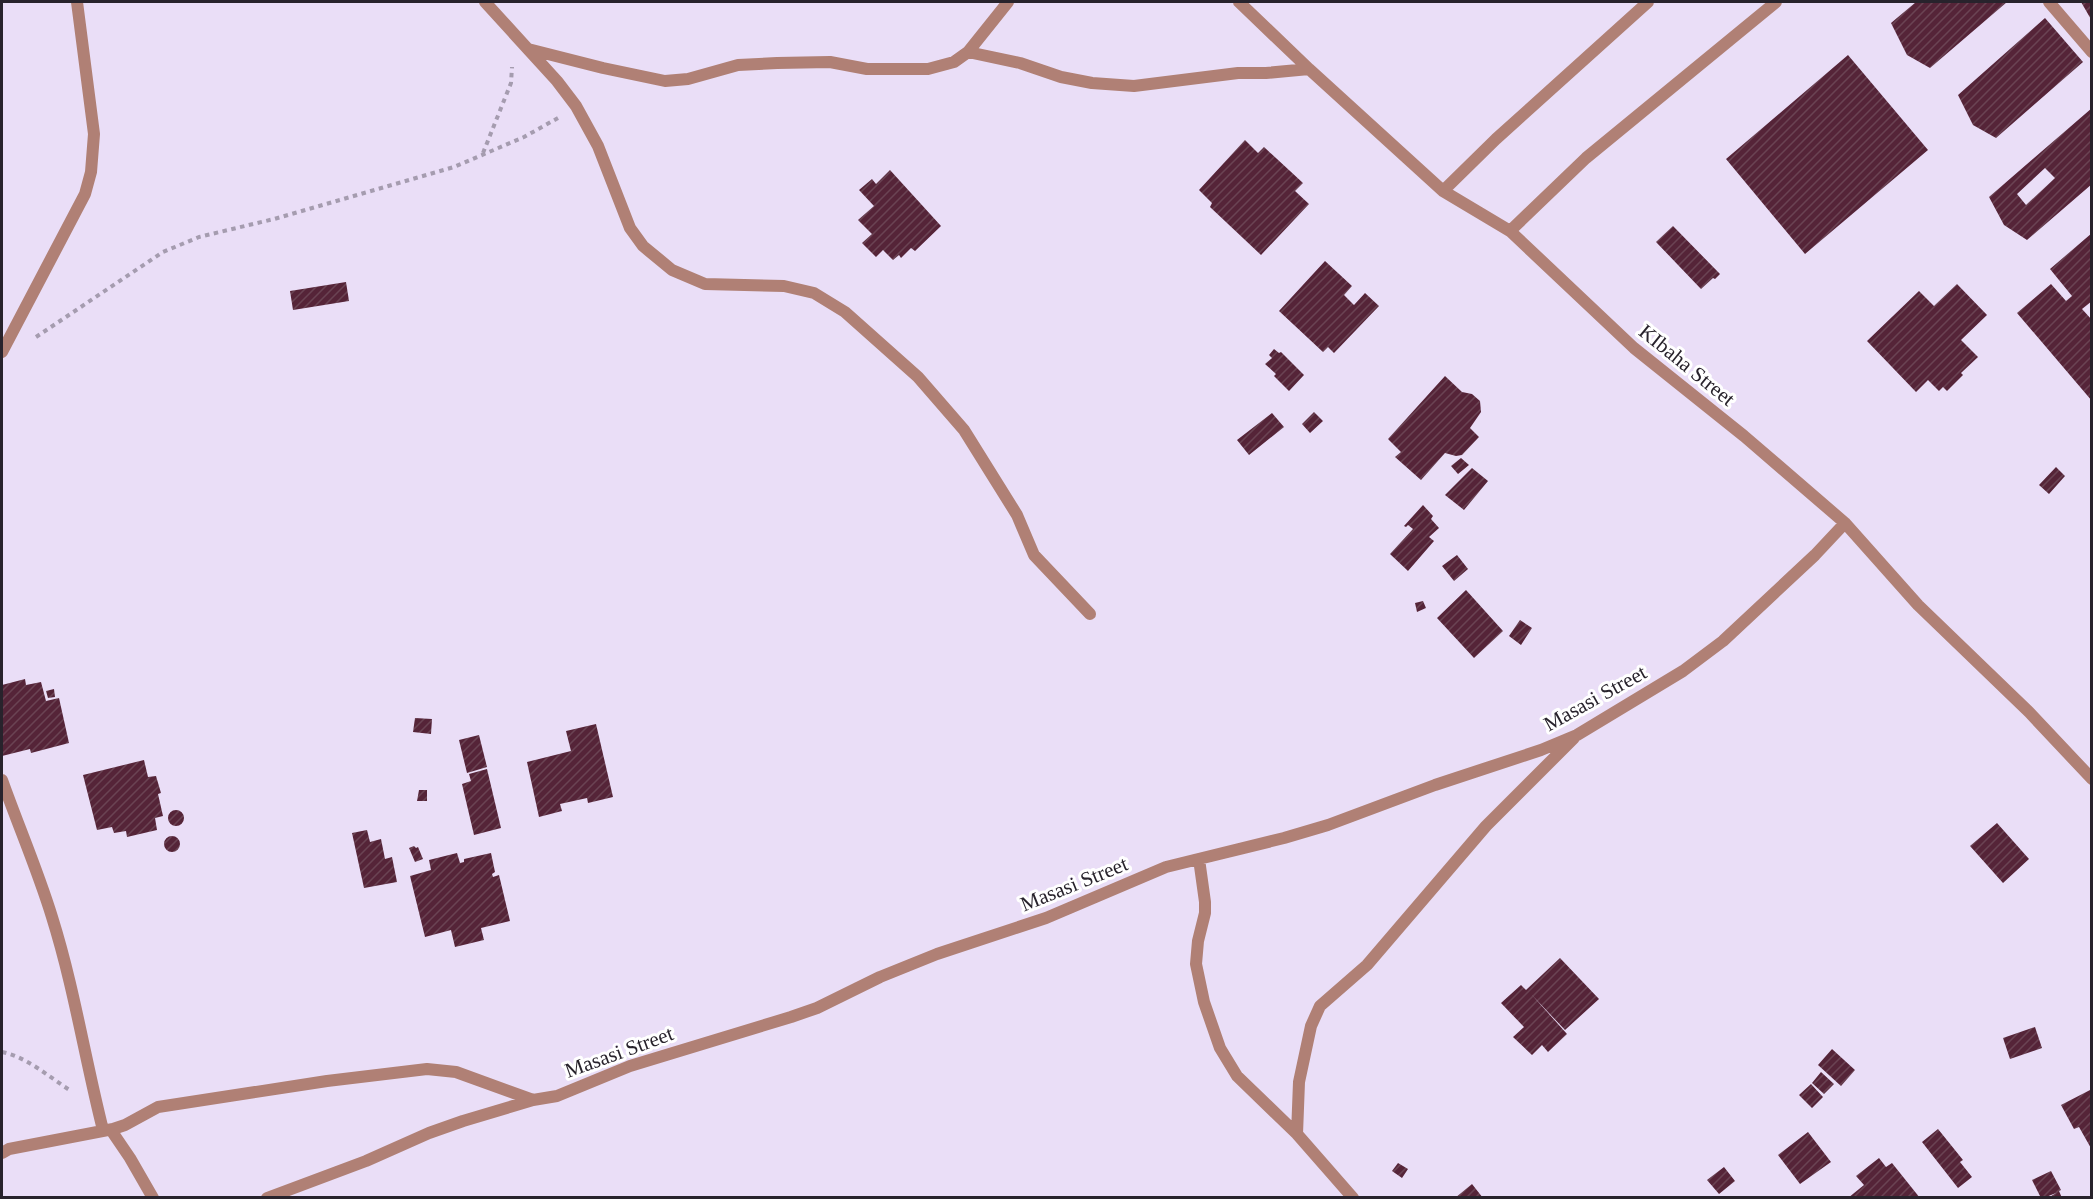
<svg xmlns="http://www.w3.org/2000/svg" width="2093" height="1199" font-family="'Times New Roman',serif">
<defs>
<pattern id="building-hatch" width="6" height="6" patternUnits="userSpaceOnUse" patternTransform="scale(1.5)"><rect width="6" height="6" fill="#552438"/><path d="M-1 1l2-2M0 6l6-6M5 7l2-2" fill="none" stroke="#6a4353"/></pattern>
</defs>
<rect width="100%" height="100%" fill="#eadef7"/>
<!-- building -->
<path fill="url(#building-hatch)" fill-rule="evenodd" d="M1916 2H2007L1930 68 1907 55 1891 23Z
M2081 2H2092V21Z
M2045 18 2083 62 1996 138 1973 125 1958 95Z
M1848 55 1928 150 1805 254 1726 159Z
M2092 108V184L2027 240 2004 225 1989 197ZM2045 168 2055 178 2026 205 2017 194Z
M1245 140 1258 153 1264 147 1303 183 1295 191 1309 204 1261 255 1210 207 1212 203 1199 190Z
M890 170 941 226 915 251 911 248 901 258 899 255 893 260 883 250 876 257 862 243 872 234 858 220 874 206 859 190 872 179 876 184Z
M1673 226 1720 274 1715 279 1713 278 1701 289 1656 242Z
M2092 233V301L2082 309 2092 320V401L2017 313 2051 284 2066 301 2072 296 2050 269Z
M1325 261 1352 286 1344 295 1354 305 1365 293 1379 306 1334 353 1328 347 1323 352 1279 311Z
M346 282 349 301 293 310 290 291Z
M1957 284 1987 315 1961 340 1978 357 1961 373 1963 375 1947 391 1943 387 1939 391 1928 380 1916 392 1867 341 1919 291 1934 306Z
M1274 349 1279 353 1281 352 1304 375 1289 391 1274 376 1276 374 1265 364 1272 358 1269 355Z
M1445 376 1462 392 1472 394 1480 401 1481 412 1470 428 1479 437 1462 455 1456 456 1445 453 1421 480 1395 457 1401 452 1388 439Z
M1314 412 1323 421 1310 433 1302 424Z
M1272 413 1284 427 1249 455 1237 440Z
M1461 458 1469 465 1458 474 1451 466Z
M2056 467 2065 476 2049 494 2039 485Z
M1472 468 1488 481 1464 510 1445 495Z
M1423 505 1433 516 1431 519 1439 528 1429 537 1434 541 1408 571 1390 554 1413 529 1408 525 1406 527 1404 526Z
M1457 555 1468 569 1454 581 1442 566Z
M1466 590 1503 631 1474 658 1437 618Z
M1423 601 1426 608 1417 612 1415 603Z
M1520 620 1532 628 1521 645 1509 636Z
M25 679 26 685 41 682 46 701 59 698 69 743 31 753 30 749 2 756V685Z
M54 689 55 697 48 698 46 691Z
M415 718 432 719 431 734 413 732Z
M596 724 613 797 588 803 587 798 560 804 562 811 539 817 527 762 571 751 566 731Z
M479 735 487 767 467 773 459 740Z
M144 760 148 777 156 776 161 793 158 794 163 816 155 818 157 830 127 837 126 831 114 833 112 827 97 830 83 775Z
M487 769 501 828 474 835 462 784 471 781 469 774Z
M419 790H427V801H417Z
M168 818a8 8 0 1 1 16 0a8 8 0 1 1-16 0Z
M1997 823 2029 859 2003 883 1970 846Z
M367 830 370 842 381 839 385 859 392 857 397 882 364 888 352 833Z
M164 844a8 8 0 1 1 16 0a8 8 0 1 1-16 0Z
M414 846 416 848 418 847 423 859 415 862 409 848Z
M457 853 460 863 464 862V859L491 853 495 872 492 874 493 877 499 875 510 921 481 928 484 940 455 947 451 930 425 937 410 876 431 870 429 860Z
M1560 958 1599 999 1565 1030 1531 994 1567 1034 1548 1052 1542 1045 1532 1055 1513 1037 1524 1027 1501 1003 1521 985 1526 990Z
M2035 1027 2042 1048 2010 1059 2003 1038Z
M1832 1049 1855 1070 1841 1086 1818 1065Z
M1821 1072 1834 1084 1824 1094 1812 1083Z
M1811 1084 1823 1097 1812 1108 1799 1095Z
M2092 1089V1150L2079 1127 2074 1129 2061 1105Z
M1938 1129 1963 1160 1960 1162 1972 1177 1958 1188 1922 1142Z
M1808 1132 1831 1162 1800 1184 1778 1155Z
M1879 1158 1886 1167 1892 1163 1920 1198H1848L1864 1185 1856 1176Z
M1398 1163 1408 1169 1402 1178 1392 1171Z
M1724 1167 1735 1181 1719 1194 1707 1180Z
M2051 1171 2061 1190 2059 1191 2062 1198H2048L2056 1193 2046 1197V1196L2041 1198 2032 1180Z
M1472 1184 1483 1198H1455Z"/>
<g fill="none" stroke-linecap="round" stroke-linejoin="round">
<!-- path -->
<path stroke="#a59caf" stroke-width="4" stroke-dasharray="4.5 4.5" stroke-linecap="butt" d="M483 153 511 83 512 67
M36 337 163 252 199 237 274 219 454 167 524 137 558 118
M2 1052C27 1057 49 1077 71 1091"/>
<!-- minor -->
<path stroke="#b08075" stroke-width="12" d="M485 2 557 81 576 106 598 146 630 228 643 246 672 270 705 284 784 286 814 293 845 312 918 377 964 430 1017 515 1034 555 1090 614
M1239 2 1309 69 1443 191 1510 231 1634 348 1744 436 1845 523 1918 605 2029 712 2092 779
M2049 2 2092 52
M528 49 603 68 665 81 688 79 738 65 777 63 830 62 867 69H928L954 62 968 52 1008 2
M968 52 1020 63 1061 77 1092 83 1134 86 1238 73H1266L1309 69
M1443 191 1496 139 1648 2
M1510 231 1586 158 1776 2
M2 352 85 194 91 172 94 134 77 2
M2 780C18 825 38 871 52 917 74 987 85 1059 103 1130
M1199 859 1205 902V913L1198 941 1196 964 1204 1002 1220 1048 1237 1076 1297 1134 1353 1198
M113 1129V1133L130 1158 153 1198
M1297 1134 1299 1082 1311 1026 1320 1006 1367 965 1486 826 1574 738
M2 1153 9 1149 113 1129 125 1125 158 1107 327 1081 427 1069 456 1072 533 1100
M267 1198 366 1161 429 1133 463 1121 533 1100 557 1096 630 1066 791 1017 817 1008 880 977 937 954 1046 918 1166 867 1284 838 1328 825 1435 785 1541 750 1577 735 1683 671 1723 641 1815 555 1845 523"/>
</g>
<g text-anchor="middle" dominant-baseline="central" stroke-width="6" stroke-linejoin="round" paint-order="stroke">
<!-- street labels -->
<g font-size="21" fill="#28232c" stroke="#fff">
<text transform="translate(1687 365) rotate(39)">KIbaha Street</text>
<text transform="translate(1595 698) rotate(-29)">Masasi Street</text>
<text transform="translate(1074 884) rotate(-22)">Masasi Street</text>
<text transform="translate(619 1052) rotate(-20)">Masasi Street</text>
</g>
</g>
<!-- border -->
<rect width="2093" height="1199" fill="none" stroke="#28232c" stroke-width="6"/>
</svg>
